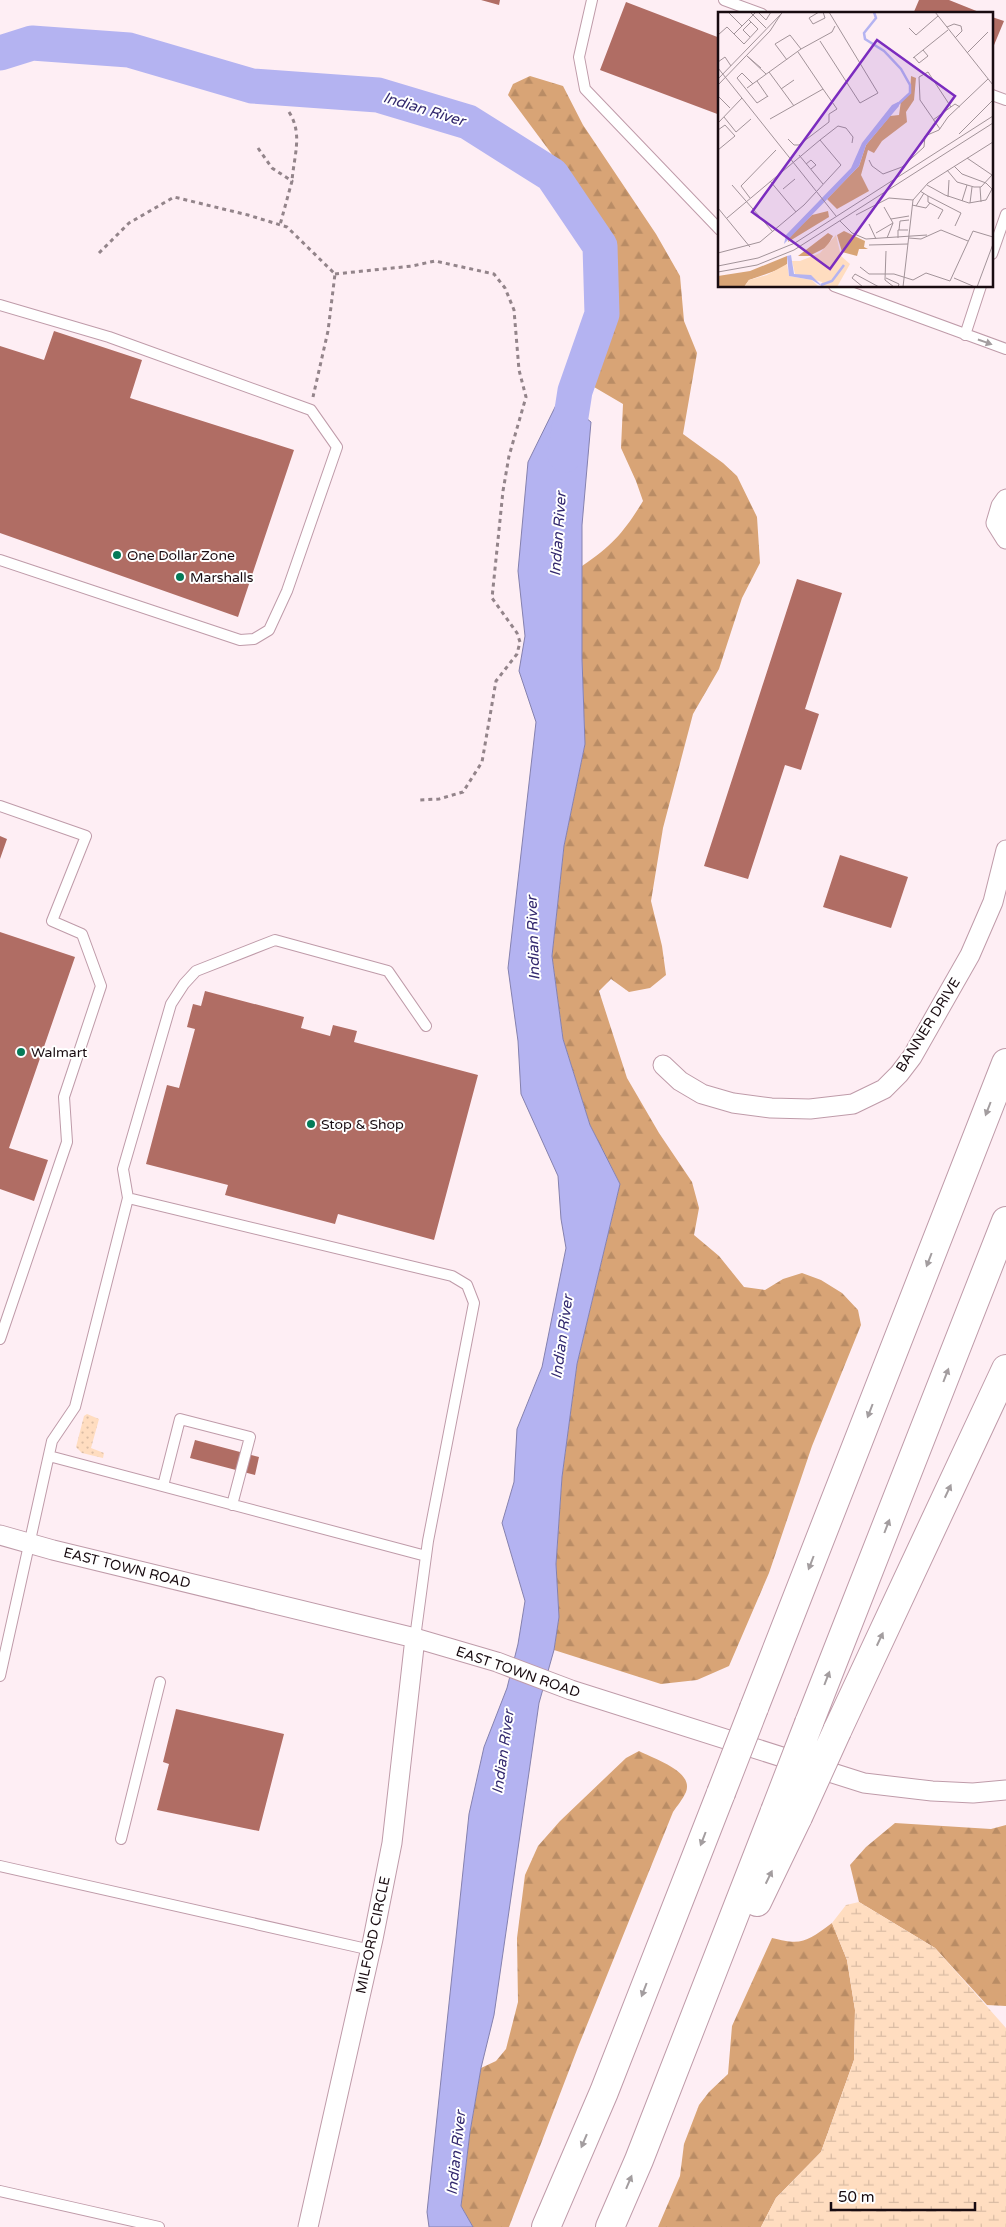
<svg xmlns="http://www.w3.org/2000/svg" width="1006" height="2227" font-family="'Varela Round',sans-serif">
<defs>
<pattern id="grass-dots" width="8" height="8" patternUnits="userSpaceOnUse" patternTransform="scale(1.25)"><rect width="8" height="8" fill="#ffddc0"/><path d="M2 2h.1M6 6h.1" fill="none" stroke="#dabca4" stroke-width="1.8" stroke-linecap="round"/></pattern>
<pattern id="forest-firs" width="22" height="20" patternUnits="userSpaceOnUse" patternTransform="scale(1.25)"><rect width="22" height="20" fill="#d8a476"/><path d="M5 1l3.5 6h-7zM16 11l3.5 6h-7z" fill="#b98c65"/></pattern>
<pattern id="wetland-marsh" width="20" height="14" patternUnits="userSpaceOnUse" patternTransform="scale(1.25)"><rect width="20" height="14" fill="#ffddc0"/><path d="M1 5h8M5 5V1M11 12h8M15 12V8" fill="none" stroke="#dabca4"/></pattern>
</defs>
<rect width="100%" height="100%" fill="#feeef4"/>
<!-- grass -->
<path fill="url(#grass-dots)" d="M87 1414 99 1419 91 1448 104 1453 103 1458 82 1453 76 1447 84 1416Z"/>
<!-- forest -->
<path fill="url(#forest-firs)" d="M530 76 563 86 583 125 656 234 680 276 684 321 697 353 683 434 723 463 737 476 757 517 760 563 742 598 719 669 693 714 663 828 651 901 662 946 666 975 650 988 629 992 611 979 599 991 627 1078 659 1133 692 1182 699 1208 694 1235 719 1256 744 1287 765 1290 783 1279 802 1273 821 1280 842 1293 858 1310 861 1325 812 1446 769 1573 729 1666 697 1680 661 1684 554 1650 559 1617 556 1564 562 1477 577 1364 620 1184 590 1125 563 1039 552 956 564 846 585 744 582 659V566C613 545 624 532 643 501L636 481 621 448 623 404 594 387 576 367 585 321 595 304 608 258 598 232 551 153 508 95 513 84Z
M639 1751C654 1759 694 1771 686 1792 683 1799 677 1806 673 1812L578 2047 509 2227H473L461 2206 470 2132 481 2068 496 2061 506 2049 518 2002 517 1938 525 1875 538 1846 560 1821 626 1758Z
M895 1823 991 1829 1006 1825V2006L987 2005 935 1948 859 1902 850 1865 866 1847Z
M832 1923 847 1960 855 2010 854 2060 821 2152 776 2198 761 2227H658L680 2176 684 2144 699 2105 709 2092 728 2074 732 2026 772 1938C803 1946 807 1941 832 1923Z"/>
<!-- wetland -->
<path fill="url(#wetland-marsh)" d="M859 1902 935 1948 1006 2028V2227H761L776 2198 821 2152 854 2060 855 2010 847 1960 832 1923 846 1905Z"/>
<!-- water -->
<path fill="#b4b3f1" stroke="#8581ae" d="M560 397 591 422 582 525V659L585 744 564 846 552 956 563 1039 590 1125 620 1184 577 1364 562 1477 556 1564 559 1617 554 1650 539 1703 494 2015 481 2068 470 2132 461 2206 473 2227H429L427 2212 469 1814 484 1747 507 1688 518 1644 525 1601 502 1523 514 1482 517 1429 542 1367 566 1248 561 1219 558 1176 521 1094 518 1041 508 968 536 722 519 671 525 636 518 571 528 462Z"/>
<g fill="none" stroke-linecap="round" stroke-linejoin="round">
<!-- river -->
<path stroke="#b4b3f1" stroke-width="35" d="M0 53 32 43 129 50 252 86 378 95 468 122 552 175 600 246 602 314 575 391 565 455"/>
</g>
<!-- building -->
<path fill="#b06d64" d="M481 0H500L499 5Z
M919 0H949L984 14H913Z
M626 2 720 38V115L600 70Z
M992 17 1004 21 992 50Z
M54 331 142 360 130 398 294 450 238 617 0 533V346L44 360Z
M797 579 842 593 805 709 819 714 801 770 785 765 748 879 704 866Z
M0 836 7 839 0 859Z
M840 855 908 877 891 928 823 907Z
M0 932 75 957 9 1148 48 1160 34 1201 0 1189Z
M205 991 304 1017 301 1028 330 1036 333 1025 357 1031 354 1042 478 1075 434 1240 338 1214 335 1224 225 1195 228 1185 146 1164 167 1085 179 1088 195 1029 187 1027 193 1004 201 1006Z
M195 1440 259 1457 255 1475 190 1458Z
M176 1709 284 1734 259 1831 157 1810 169 1764 163 1762Z"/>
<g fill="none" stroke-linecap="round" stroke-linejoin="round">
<defs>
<path id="lane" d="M592 0 579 57 585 89 720 230
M724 0 762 14
M992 95 1006 100
M992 254 1006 214
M834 286 1006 349
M0 305 109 337 311 410 337 447 287 591 269 630 254 639 240 640 0 560
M965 335 981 286
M0 806 86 836 52 921 82 934 101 986 64 1097 67 1142 0 1339
M128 1198 123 1169 171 1004 184 984 196 971 275 940 388 971 426 1026
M49 1456 426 1556
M163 1486 180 1419 250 1437 232 1505
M0 1676 52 1441 75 1407 128 1198 452 1276 467 1285 474 1303 428 1541 415 1638
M121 1839 160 1682
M0 1866 371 1950
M0 2191 159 2227"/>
<path id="street" d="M1006 499 1001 506 996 523 1006 539
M663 1065 680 1081 702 1094 733 1103 771 1108 810 1109 853 1104 884 1089 899 1074 912 1057 970 955 993 902 1006 850
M0 1535 53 1550 415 1638 497 1662 571 1690 864 1783 932 1791 973 1793 1006 1790
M308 2227 373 1939 392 1843 415 1638"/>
<path id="highway" d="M754 1708 1006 1063
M809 1723 1006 1221
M837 1731 1006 1369
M757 1902 798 1817
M546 2227 604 2092 721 1793
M610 2227 639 2160 775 1811"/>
</defs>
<!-- lane casing -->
<use href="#lane" stroke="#bf9ba9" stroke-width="12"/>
<!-- street casing -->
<use href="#street" stroke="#bf9ba9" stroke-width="21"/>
<!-- highway casing -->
<use href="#highway" stroke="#bf9ba9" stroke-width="30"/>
<!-- path -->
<path stroke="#93848a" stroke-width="3" stroke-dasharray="4 4" stroke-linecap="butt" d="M289 112C303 134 294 155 292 181
M258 148 272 168 292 181 280 225
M99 253 129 223 174 197 248 215 287 227 335 274 328 331 313 397
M335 274 412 266 435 261 494 274 505 288 514 310 519 370 526 397 509 456 503 491 492 598 517 633 520 642 517 654 496 681 482 762 463 792 439 799 418 800"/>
<!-- lane -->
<use href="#lane" stroke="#fff" stroke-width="10"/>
<!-- street -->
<use href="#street" stroke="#fff" stroke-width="19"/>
<!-- highway -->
<use href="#highway" stroke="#fff" stroke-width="28"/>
<defs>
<path id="highway-bridge" d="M721 1793 754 1708
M775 1811 809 1723
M798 1817 837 1731"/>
</defs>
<!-- highway-bridge casing -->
<use href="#highway-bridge" stroke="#bf9ba9" stroke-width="30" stroke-linecap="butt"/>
<!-- highway-bridge -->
<use href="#highway-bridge" stroke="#fff" stroke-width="28"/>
</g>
<!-- one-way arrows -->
<defs><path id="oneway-solid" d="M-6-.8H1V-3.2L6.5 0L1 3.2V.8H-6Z" transform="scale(1.25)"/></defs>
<g fill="#a39d9f">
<use href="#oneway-solid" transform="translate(985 342) rotate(19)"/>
<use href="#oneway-solid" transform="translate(988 1109) rotate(111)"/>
<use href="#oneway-solid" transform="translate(929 1260) rotate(111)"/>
<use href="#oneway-solid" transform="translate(946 1375) rotate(-69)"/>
<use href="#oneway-solid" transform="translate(870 1411) rotate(111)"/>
<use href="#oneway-solid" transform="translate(948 1491) rotate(-65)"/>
<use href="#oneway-solid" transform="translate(887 1526) rotate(-69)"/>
<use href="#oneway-solid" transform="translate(811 1563) rotate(111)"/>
<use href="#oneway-solid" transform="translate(880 1639) rotate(-65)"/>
<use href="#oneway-solid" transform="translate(827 1678) rotate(-69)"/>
<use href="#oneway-solid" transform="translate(703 1839) rotate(111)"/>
<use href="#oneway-solid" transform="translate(769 1877) rotate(-64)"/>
<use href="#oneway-solid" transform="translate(644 1990) rotate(111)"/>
<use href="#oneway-solid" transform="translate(584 2141) rotate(113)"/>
<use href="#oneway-solid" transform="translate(629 2182) rotate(-67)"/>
</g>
<!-- markers -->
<g fill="#047b58" stroke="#fff" stroke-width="2">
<circle cx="117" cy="555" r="5"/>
<circle cx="180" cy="577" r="5"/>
<circle cx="21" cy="1052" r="5"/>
<circle cx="311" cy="1124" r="5"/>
</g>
<g text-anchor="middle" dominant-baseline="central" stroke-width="4" stroke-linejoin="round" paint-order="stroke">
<!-- poi labels -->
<g font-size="14" fill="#180b10" stroke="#fff" text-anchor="start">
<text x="127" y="555">One Dollar Zone</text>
<text x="190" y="577">Marshalls</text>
<text x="31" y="1052">Walmart</text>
<text x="321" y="1124">Stop &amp; Shop</text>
</g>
<!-- street labels -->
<g font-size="14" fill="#180b10" stroke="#fff">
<text transform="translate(928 1025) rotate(-58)">BANNER DRIVE</text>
<text transform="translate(127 1568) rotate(14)">EAST TOWN ROAD</text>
<text transform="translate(518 1672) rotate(19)">EAST TOWN ROAD</text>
<text transform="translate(373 1935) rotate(-78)">MILFORD CIRCLE</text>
</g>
<!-- water labels -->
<g font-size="15" font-style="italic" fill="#33296f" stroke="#fff">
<text transform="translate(424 109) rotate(17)">Indian River</text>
<text transform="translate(558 534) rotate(-86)">Indian River</text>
<text transform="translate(533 938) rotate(-92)">Indian River</text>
<text transform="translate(562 1337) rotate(-82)">Indian River</text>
<text transform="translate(503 1752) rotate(-82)">Indian River</text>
<text transform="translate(456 2153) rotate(-84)">Indian River</text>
</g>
</g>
<!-- overview -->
<g transform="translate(718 12)">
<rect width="275" height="275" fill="#feeef4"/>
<path d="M193 64 198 66 196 88 188 100 189 110 164 129 156 141 150 138 143 163 151 179 119 197 109 187 141 154 148 133 172 104 181 103 183 89 192 82ZM110 199 111 205 70 230 71 225 94 203ZM126 219 147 229 146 235 150 237H141L139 244 124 240 119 223ZM110 221 115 224 109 235 91 244H80ZM69 244V252L65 256 31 268 26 275H0V264L32 259Z" fill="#d8a476"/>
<path d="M118 223 123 244 132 252 119 275H105L104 270 77 262 74 249H82L102 241ZM69 252 71 264 94 268 101 275H26L31 268 49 263Z" fill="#ffddc0"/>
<path d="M180 90 181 94 148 133 141 154 66 232 68 223 133 156 144 131 174 93ZM73 243 76 262 93 263 105 275 94 268 71 264 69 244Z" fill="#b4b3f1"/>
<path fill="none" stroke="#b4b3f1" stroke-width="2.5" d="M156 0 158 6 146 21 147 27 166 39 183 57 192 73V81L178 94M103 273 114 269 126 253"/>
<path fill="none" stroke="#a29399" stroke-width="1" d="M10 0 24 14M32 0 48 16M40 0 48 8 53 0M101 0 91 6 95 12 107 6 105 0M217 0 275 73M36 4 48 16M229 15 236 12 243 14 244 19 237 26M191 16 198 23 220 4M16 22 38 0M0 23 9 15 26 32 40 17 31 8M32 25 25 18 33 10M102 29 142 91 160 81 111 0M80 40 105 77M249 41 270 20M29 44 48 62M29 44 43 56M196 45 201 51 210 44 205 38M195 46 230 18M69 48 57 32 72 23 83 37M0 50 7 45 13 54M0 56 118 204M51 60 76 94M0 67 64 1M39 69 50 85M35 72 24 61 19 66 39 91 50 84M0 73 52 19 63 2M29 76 83 37 114 20 117 14M63 77 76 68M0 84 12 96M6 105 18 120 33 107M52 107 105 77 119 97 111 102V110L81 133H76L70 127M215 108 237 92 242 95M0 111 24 86M222 117 202 88 201 65 210 60 233 95M0 118 7 113 17 124 0 138M241 122 275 88M102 128 120 114 128 116 135 125 134 131M81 143 105 172M249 146 274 163M151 148 154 154 165 162 184 155 206 135 207 124 221 118 230 105 270 67M88 152 93 148 98 153 93 157M229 158 239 170 256 175H263L274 163M52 169 78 200M14 173 55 220M209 173 227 183 251 191 268 188 274 177 268 171 244 162 236 154M262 175 263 190M65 177 77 167M202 179 210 184V190L225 198 220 207M210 184 243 201 237 214M230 185 231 168M32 186 23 174 58 138M244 189 249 173M252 191 254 175M194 193 208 196 212 191M198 194 206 181M166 195 175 211 169 226M0 196 32 235M138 203 171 186 195 188M173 207 191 204M122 209 134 221 148 227 209 223M151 212 158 227M181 218 182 209 191 208M158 221 175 211M180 226V218H190M191 226 203 227 223 218 250 229M151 233 190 232M168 239 167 268 176 275M0 241 42 230 86 193 123 153 102 128 9 206M0 254 40 246 77 231 275 104M142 255 151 262H176L195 268 208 261 232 269 255 219 275 225M0 260 39 253 76 238 275 111M168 266 181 272 180 275M236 266 257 275M145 275 134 266 137 262 161 275M185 275 195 188 210 171 275 130M259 275 275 232"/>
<path fill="#7b2cbf" fill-opacity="0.15" stroke="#7b2cbf" stroke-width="2.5" d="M159 28 237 84 112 257 34 200Z"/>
<rect width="275" height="275" fill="none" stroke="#180b10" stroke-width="2.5"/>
</g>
<!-- scale -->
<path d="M831 2202v8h144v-8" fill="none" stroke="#180b10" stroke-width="2.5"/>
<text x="838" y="2202" font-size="15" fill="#180b10" stroke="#ffffff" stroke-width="4" paint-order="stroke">50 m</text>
</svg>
